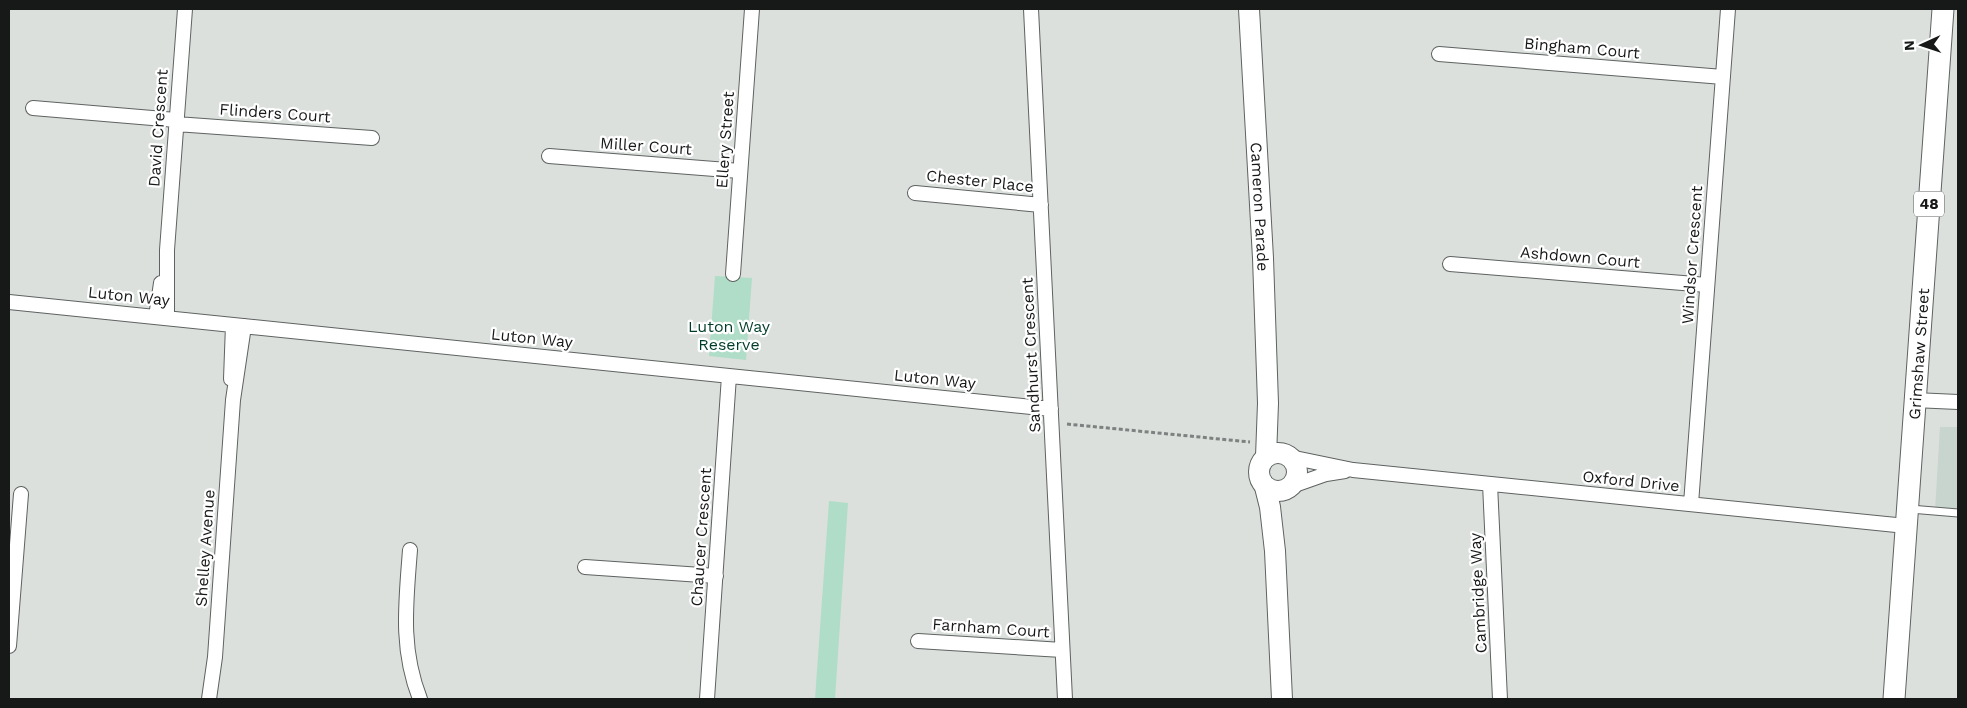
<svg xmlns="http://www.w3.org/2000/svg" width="1967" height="708" font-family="'Work Sans',sans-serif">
<rect width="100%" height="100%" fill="#dbe0dd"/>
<!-- built -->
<path fill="#c8d4ce" d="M1940 427H1958V512L1935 511Z"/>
<!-- green -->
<path fill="#b0ddc7" d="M715 276 752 278 746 360 709 356Z
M829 501 848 503 835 699H815Z"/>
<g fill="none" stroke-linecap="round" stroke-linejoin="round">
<defs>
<path id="lane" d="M1910 509 1958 513"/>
<path id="street" d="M1031 9 1065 699
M1439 54 1723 77
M33 108 176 120
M176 124 372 138
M549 156 740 171
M915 193 1041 205
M1450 264 1707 285
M733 274 752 9
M9 302 1051 409
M156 317 161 283
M167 318V250L185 9
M231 379 233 325
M1914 400 1958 402
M1290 457 1353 470 1906 526
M1490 484 1500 699
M1292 486 1326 474 1345 471
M1691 504 1728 9
M410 550C406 603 400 648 420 699
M585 567 716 576
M918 641 1062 650
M9 646 21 494
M209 699 215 657 233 400 244 326
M707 699 729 376"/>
<g id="secondary">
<path id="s1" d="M1249 9 1263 258 1268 403 1266 457"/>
<circle cx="1278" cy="472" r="19"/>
<path d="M1265 487 1270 507 1275 551 1282 699"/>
</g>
<g id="primary">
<path id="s2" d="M1894 699 1943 9"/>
</g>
</defs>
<!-- lane casing -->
<use href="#lane" stroke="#5e6260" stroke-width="9"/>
<!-- street casing -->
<use href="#street" stroke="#5e6260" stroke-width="16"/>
<!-- secondary casing -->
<use href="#secondary" stroke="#5e6260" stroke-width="22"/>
<!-- primary casing -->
<use href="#primary" stroke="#5e6260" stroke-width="23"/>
<!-- path -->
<path stroke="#7d817f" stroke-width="3" stroke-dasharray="4 2.5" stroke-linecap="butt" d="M1067 424 1250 442"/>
<!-- lane -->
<use href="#lane" stroke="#fff" stroke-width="7"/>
<!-- street -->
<use href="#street" stroke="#fff" stroke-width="14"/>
<!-- secondary -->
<use href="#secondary" stroke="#fff" stroke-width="20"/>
<!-- primary -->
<use href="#primary" stroke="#fff" stroke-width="21"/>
</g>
<g text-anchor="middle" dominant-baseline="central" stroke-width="4.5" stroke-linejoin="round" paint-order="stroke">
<!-- shield labels -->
<rect fill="#fff" stroke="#5d5e5d" stroke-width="1" x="1914" y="191.5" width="30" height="25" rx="4"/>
<g font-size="15" font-weight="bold" fill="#171918">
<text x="1929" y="204">48</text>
</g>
<!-- street labels -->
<g font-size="16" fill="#171918" stroke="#fff">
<text transform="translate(1582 48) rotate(5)">Bingham Court</text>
<text transform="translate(275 113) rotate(4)">Flinders Court</text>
<text transform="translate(158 128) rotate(-86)">David Crescent</text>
<text transform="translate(725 140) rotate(-86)">Ellery Street</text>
<text transform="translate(646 146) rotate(4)">Miller Court</text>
<text transform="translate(980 181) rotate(6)">Chester Place</text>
<text stroke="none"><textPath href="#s1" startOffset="198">Cameron Parade</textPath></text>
<text transform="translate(1692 255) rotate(-86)">Windsor Crescent</text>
<text transform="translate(1580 257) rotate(5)">Ashdown Court</text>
<text transform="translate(129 296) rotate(6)">Luton Way</text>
<text transform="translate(532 338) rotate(6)">Luton Way</text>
<text stroke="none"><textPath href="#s2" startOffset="346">Grimshaw Street</textPath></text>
<text transform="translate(1031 355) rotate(-93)">Sandhurst Crescent</text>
<text transform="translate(935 379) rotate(6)">Luton Way</text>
<text transform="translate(1631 481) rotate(6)">Oxford Drive</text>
<text transform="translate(701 537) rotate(-86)">Chaucer Crescent</text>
<text transform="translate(205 548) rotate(-86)">Shelley Avenue</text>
<text transform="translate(1478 593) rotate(-93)">Cambridge Way</text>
<text transform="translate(991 628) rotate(4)">Farnham Court</text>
</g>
<!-- park labels -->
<g font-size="16" fill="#003d28" stroke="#fff">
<text x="729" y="326">Luton Way<tspan x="729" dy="18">Reserve</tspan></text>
</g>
</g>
<!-- border -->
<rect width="1967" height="708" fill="none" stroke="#171918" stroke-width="20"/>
<!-- north arrow -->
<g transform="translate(1922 45) rotate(267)" stroke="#ffffff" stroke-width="4" paint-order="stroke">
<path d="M0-4L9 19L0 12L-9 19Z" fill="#171918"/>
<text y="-8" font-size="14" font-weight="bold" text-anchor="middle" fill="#171918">N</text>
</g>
</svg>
